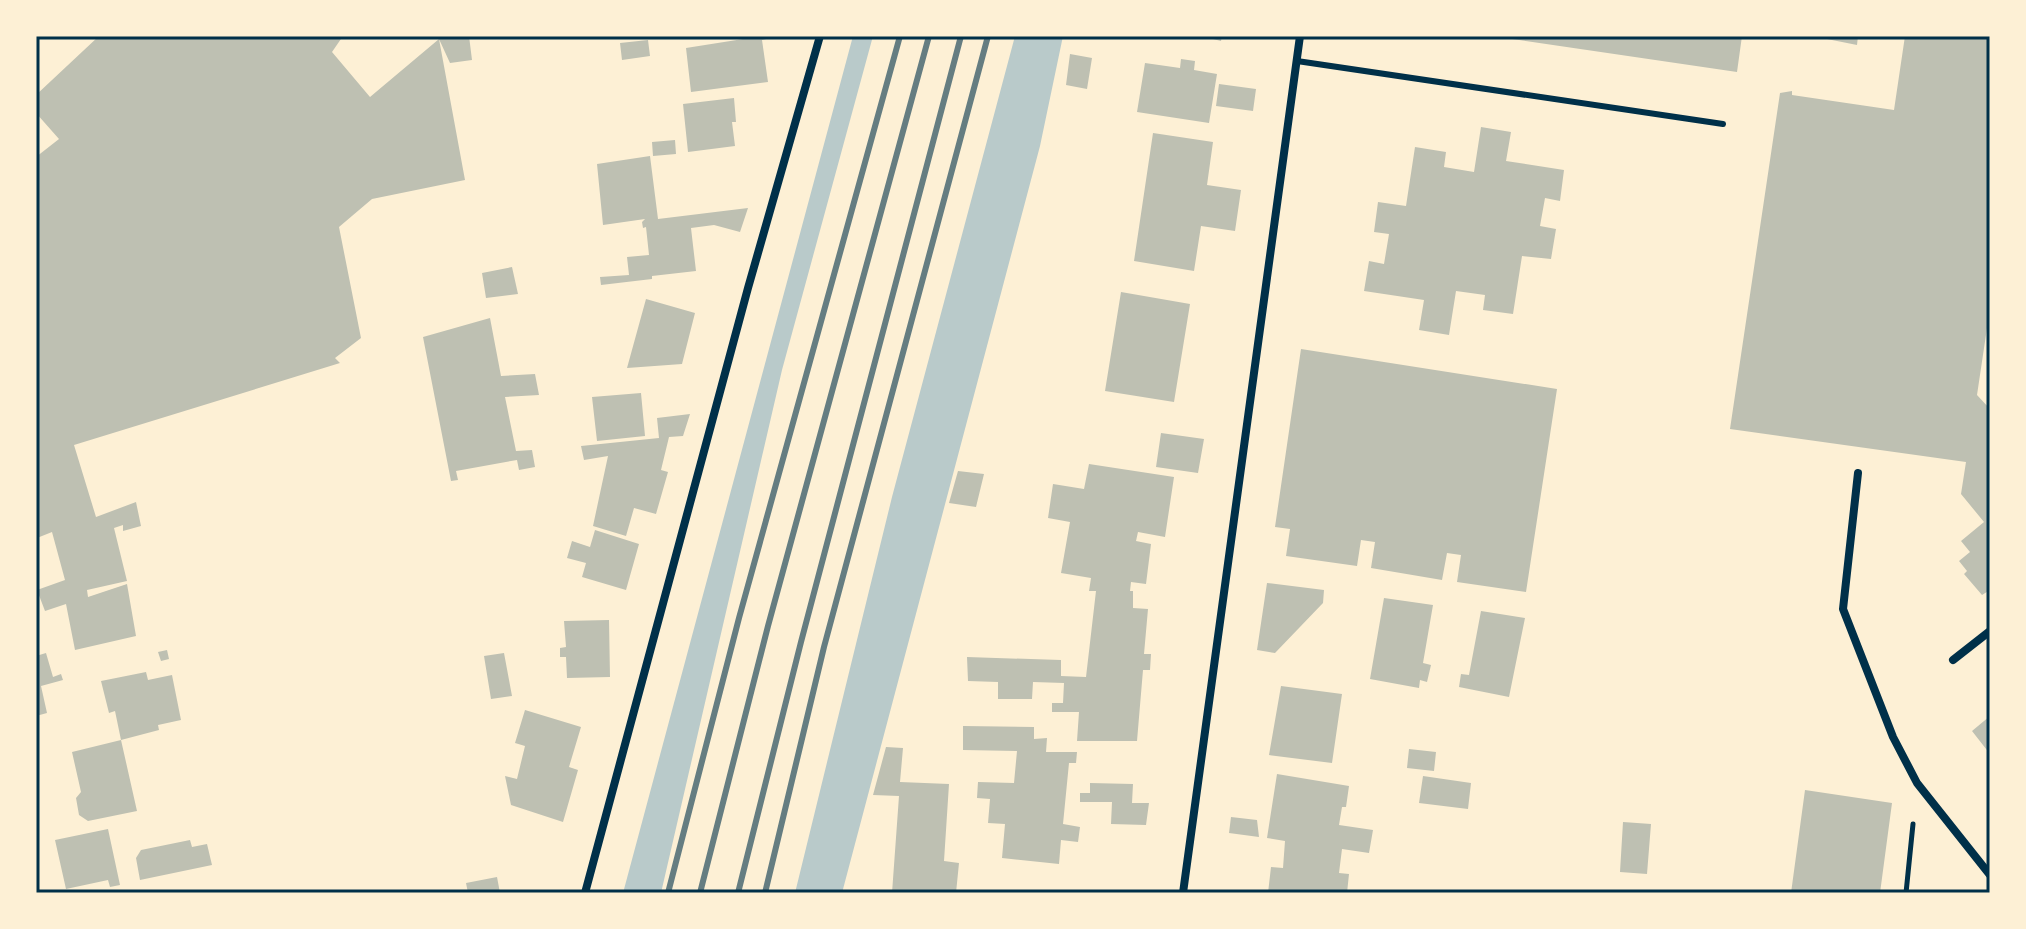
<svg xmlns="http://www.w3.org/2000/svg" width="2026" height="929" font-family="Montserrat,sans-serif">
<rect width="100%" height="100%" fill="#fdf0d5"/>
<!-- green -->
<path fill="#b9caca" d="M853 36H873L782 370 661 893H623Z
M1015 36H1063L1040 146 842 893H795L892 497Z"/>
<!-- building -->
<path fill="#bec0b2" d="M99 36H343L332 52 370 97 439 39 438 36H469L472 60 450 63 439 39 465 180 372 199 339 227 361 338 335 358 340 363 74 445 96 517 136 502 141 526 123 531V525L114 528 127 581 87 590 88 597 127 584 136 636 75 650 66 604 45 611 37 590 65 580 52 532 37 538 36 536V157L59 139 36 113V95Z
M779 36 762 40 768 82 691 92 686 48 762 36Z
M1201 36H1222L1221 41Z
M1492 36H1742L1737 72Z
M1812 36H1858L1857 45Z
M1905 36H1990V308L1977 395 1990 409V590L1982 595 1964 574 1967 571 1959 561 1970 552 1961 541 1984 522 1961 494 1966 462 1730 429 1780 93 1792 91V95L1894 110Z
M648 40 650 56 622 60 620 43Z
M1070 54 1092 58 1087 89 1066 85Z
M1181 59 1195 61 1194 70 1217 74 1209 123 1137 112 1145 63 1180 68Z
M1219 84 1256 89 1253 111 1216 106Z
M734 98 736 122H732L735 146 688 152 683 104Z
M1481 127 1511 132 1506 161 1564 170 1560 201 1545 198 1540 226 1556 229 1551 259 1522 256 1513 314 1483 310 1485 295 1456 291 1449 335 1419 330 1424 300 1364 291 1369 261 1384 264 1389 234 1374 232 1378 202 1406 206 1415 147 1446 152 1444 167 1474 172Z
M1153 133 1213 142 1207 185 1241 190 1235 231 1201 226 1194 271 1134 261Z
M675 140 676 154 653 156 652 142Z
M650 156 658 219 748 208 740 232 714 225 691 228 696 271 652 276V279L601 285 600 277 629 275 627 257 649 255 646 227 643 228 642 222 645 219 603 225 597 164Z
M512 267 518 294 486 298 482 273Z
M1121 292 1190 304 1174 402 1105 391Z
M646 299 695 313 682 364 627 368Z
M490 318 501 376 535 374 539 395 505 397 516 451 532 450 535 467 519 470 517 460 456 471 458 480 451 481 423 337Z
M1301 349 1557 389 1526 592 1457 582 1461 555 1447 553 1442 580 1371 568 1375 542 1361 540 1357 566 1286 556 1290 529 1275 527Z
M641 393 645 436 597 441 592 397Z
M690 414 683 436 669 437 661 470 668 472 656 514 634 508 626 536 593 526 608 456 584 460 581 446 659 438 657 418Z
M1161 433 1204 439 1198 473 1156 467Z
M1089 464 1174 477 1165 537 1138 532 1136 541 1151 544 1146 584 1131 582 1130 591H1133V608L1148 609 1144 654H1151L1150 670H1143L1137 741H1077L1079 712H1052V703H1063L1064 683 1033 682 1032 699H998V682L968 681 967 657 1061 660V676L1086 677 1096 591H1089L1091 578 1061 573 1070 522 1048 518 1053 484 1084 489Z
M958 471 984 474 976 507 949 503Z
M595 530 639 544 626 590 582 577 586 563 567 558 572 541 590 547Z
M1267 583 1324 590 1323 603 1275 653 1257 650Z
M1384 598 1433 605 1423 663 1431 665 1427 682 1420 680 1419 688 1370 679Z
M1481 611 1525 618 1509 697 1459 687 1461 674 1469 675Z
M609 620 610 677 567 678 566 657H560V648L566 647 564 621Z
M167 650 169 659 161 661 158 652Z
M46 653 53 677 61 674 63 680 41 686 47 713 36 716V656Z
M504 653 512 696 491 699 484 656Z
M146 672 148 680 172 675 181 720 158 725 159 730 121 740 115 711 109 713 101 681Z
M1281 686 1342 694 1332 763 1269 755Z
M525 710 581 727 569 767 578 770 563 822 511 805 505 776 517 779 525 746 515 743Z
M1990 716V754L1972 731Z
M963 726 1034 727V739L1047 738 1046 752H1077L1076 763H1069L1063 824 1080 827 1078 842 1061 840 1059 864 1002 858 1005 824 988 823 990 799 977 798 978 782 1014 783 1017 751 963 750Z
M121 740 137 811 88 821 79 815 76 798 81 792 72 752Z
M886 747 903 748 900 782 949 784 944 861 959 863 956 893H892L899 796 873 795Z
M1409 749 1436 752 1434 771 1407 768Z
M1277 774 1349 786 1346 807H1342L1339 825 1373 830 1369 853 1342 849 1339 873 1349 874 1347 893H1268L1271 867 1283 868 1285 841 1267 838Z
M1423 776 1471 783 1468 809 1419 803Z
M1090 783 1133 784 1132 803H1149L1146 825 1111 824 1112 802H1080V793H1090Z
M1805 790 1892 803 1880 893H1791Z
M1231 817 1257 820 1259 837 1229 833Z
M1623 822 1651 824 1647 874 1620 872Z
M108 829 120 885 110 887 108 880 66 889 55 840Z
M190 840 192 847 207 844 212 865 140 880 136 858 141 850Z
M497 877 500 893H468L466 883Z"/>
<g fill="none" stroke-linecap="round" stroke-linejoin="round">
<!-- path -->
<path stroke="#003049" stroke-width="5" d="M1906 893 1913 824"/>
<!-- service -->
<path stroke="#003049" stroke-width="6" d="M1297 61 1723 124"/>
<!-- minor -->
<path stroke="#003049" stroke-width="8" d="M1858 473 1843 609 1893 737 1917 783 1990 875
M1953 660 1990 631
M585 893 748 288 820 36
M1183 893 1300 36"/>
<!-- rail -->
<path stroke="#657d81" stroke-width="6" d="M668 893 739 618 900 36
M700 893 768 626 929 36
M738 893 801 642 961 36
M765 893 824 647 988 36"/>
</g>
<!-- border -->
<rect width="2026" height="929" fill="none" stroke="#fdf0d5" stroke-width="76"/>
<rect x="38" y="38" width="1950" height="853" fill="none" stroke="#003049" stroke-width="3"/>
</svg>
